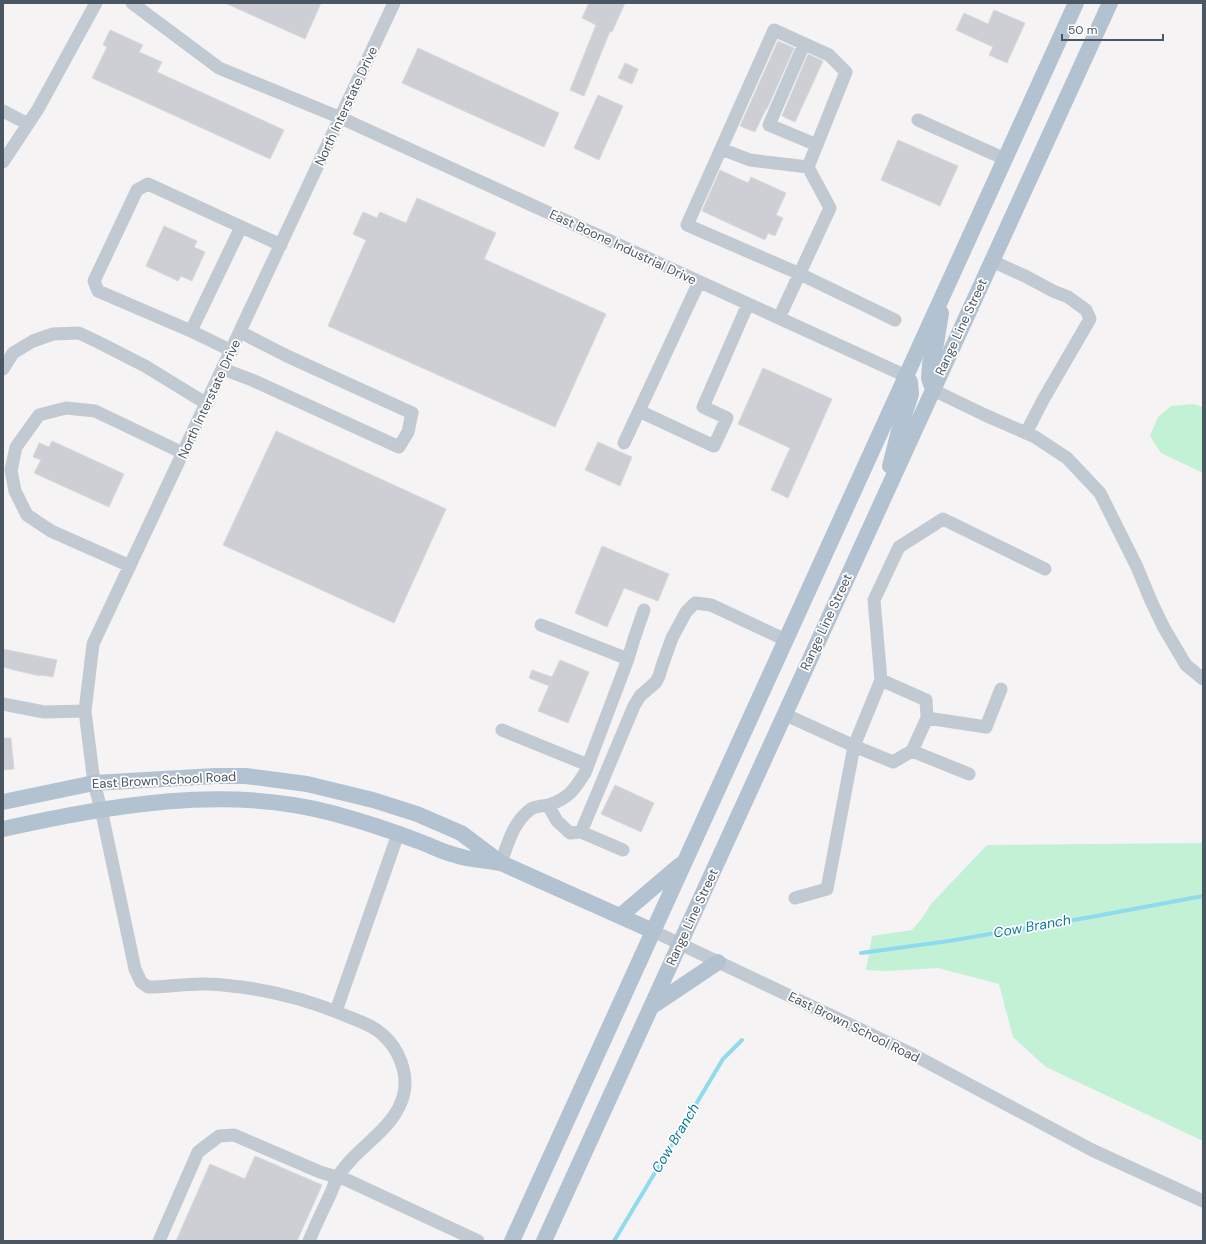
<svg xmlns="http://www.w3.org/2000/svg" width="1206" height="1244" font-family="'DM Sans',sans-serif">
<rect width="100%" height="100%" fill="#f5f3f3"/>
<!-- green -->
<path fill="#c3f1d5" d="M1194 404 1203 407V473L1161 453 1150 436 1158 417 1171 406Z
M1203 843V1141L1046 1067 1013 1037 999 984 938 968 886 971 866 970 872 936 912 930 923 917 931 904 987 845Z"/>
<g fill="none" stroke-linecap="round" stroke-linejoin="round">
<!-- stream -->
<path stroke="#90daee" stroke-width="4" d="M861 953 949 941 1091 917 1203 896
M614 1241 723 1059 742 1040"/>
</g>
<!-- building -->
<path fill="#cdcfd5" stroke="#d7d9de" d="M225 3H321L305 39Z
M589 3H625L612 32 610 31 584 96 570 90 596 25 582 18Z
M994 10 1025 23 1007 63 989 55 993 47 956 30 964 13 988 24Z
M110 30 143 45 139 52 162 62 157 72 284 130 270 159 92 78 107 47 103 45Z
M778 41 794 48 767 109H766L755 132 740 126Z
M418 48 559 113 544 147 402 83Z
M808 54 823 61 795 122 782 116Z
M625 63 638 69 632 84 618 78Z
M598 95 623 106 599 160 574 148Z
M898 140 958 166 940 206 881 180Z
M720 170 748 183 751 177 786 193 776 215 783 218 775 236 768 233 765 240 702 211Z
M417 198 496 233 484 259 606 314 555 427 328 326 366 240 353 234 363 212 377 218 380 212 406 223Z
M164 226 197 241 194 247 205 252 192 281 181 276 178 281 146 266Z
M763 368 832 399 788 498 771 490 790 448 738 424Z
M276 431 446 509 394 623 223 545Z
M52 441 124 474 109 507 34 473 41 460 33 457 39 443 49 447Z
M598 442 632 457 620 486 585 470Z
M602 546 669 574 658 601 624 588 607 627 575 613Z
M3 649 57 660 53 677 41 675 40 676 10 669 3 667Z
M560 660 589 672 568 723 538 711 549 686 529 678 532 670 552 677Z
M3 738H11L14 769 3 770Z
M615 785 654 803 641 832 601 814Z
M255 1156 322 1185 297 1241H176L210 1164 245 1179Z"/>
<g fill="none" stroke-linecap="round" stroke-linejoin="round">
<!-- minor -->
<path stroke="#c1cad2" stroke-width="13" d="M132 3 219 68 341 118 906 376
M804 44 769 125 817 145
M3 111 28 124
M918 120 1005 159
M721 149 750 160 808 167
M3 162 38 109 96 3
M992 261 1025 276 1053 291 1068 297 1086 310 1090 319 1043 400 1026 433
M779 318 830 208 808 167 846 72 829 55 774 30 687 225 800 274 895 320
M191 331 241 227
M232 351 191 331 98 291 94 281 137 190 148 184 281 245
M3 369 13 353 33 341 53 334 79 333 98 342 145 366 207 404
M223 369 252 380 399 447 408 432 412 413 287 356 240 332
M933 390 985 415 1035 437 1067 458 1100 493 1137 567 1151 601 1164 628 1186 665 1203 679
M639 411 714 446 727 418 703 407 748 304
M624 443 699 282
M130 566 51 531 27 515 15 491 11 470 16 447 39 415 66 408 95 411 183 453
M541 625 628 659
M881 680 926 700 927 718 912 751 893 762 854 746 881 680 874 600 899 547 943 519 1045 569
M3 704 44 712 85 711
M784 714 854 746 827 889 795 898
M927 718 986 727 1001 689
M502 730 588 765
M912 751 969 774
M548 805 557 821 570 833 581 832 634 706 640 696 656 682 659 676 662 666 672 638 686 612 695 603 711 605 786 640
M581 832 623 850
M501 863C508 843 513 822 531 809 536 806 543 806 549 805 569 798 574 790 585 773L628 659 634 639 644 610
M653 931 910 1053 1092 1150 1203 1201
M336 1011 398 834
M159 1241 198 1152 219 1136 234 1135 320 1172 347 1180 478 1241
M309 1241C315 1226 322 1212 329 1197 332 1191 334 1184 337 1178 356 1146 396 1130 404 1093 408 1073 399 1049 383 1035 374 1026 361 1022 349 1017 314 1002 279 992 241 987 230 986 219 984 208 984 188 983 168 987 148 987L141 982 135 969 101 809 94 783 85 711 93 644 394 3"/>
<!-- major -->
<path stroke="#b3c2d1" stroke-width="16" d="M933 390 929 378 930 364 936 344 941 313
M890 466 899 431 911 394 910 382 906 376
M3 802 94 783 215 776H246L307 784 373 800 417 814 461 833 501 863 653 931
M3 829C110 806 223 784 332 813 361 821 390 830 418 841 430 845 442 852 455 855 469 860 485 860 499 863
M620 916 680 865
M651 1007 718 962
M512 1241 1076 3
M544 1241 1110 3"/>
</g>
<g text-anchor="middle" dominant-baseline="central" stroke-width="3.5" stroke-linejoin="round" paint-order="stroke">
<!-- street labels -->
<g font-size="13" fill="#4a5661" stroke="#fff">
<text transform="translate(346 106) rotate(-65)">North Interstate Drive</text>
<text transform="translate(623 247) rotate(25)">East Boone Industrial Drive</text>
<text transform="translate(961 327) rotate(-65)">Range Line Street</text>
<text transform="translate(209 399) rotate(-65)">North Interstate Drive</text>
<text transform="translate(826 622) rotate(-65)">Range Line Street</text>
<text transform="translate(164 780) rotate(-3)">East Brown School Road</text>
<text transform="translate(692 917) rotate(-65)">Range Line Street</text>
<text transform="translate(854 1027) rotate(26)">East Brown School Road</text>
</g>
<!-- water labels -->
<g font-size="14" font-style="italic" fill="#0c7c9b" stroke="#fff">
<text transform="translate(1032 926) rotate(-10)">Cow Branch</text>
<text transform="translate(675 1138) rotate(-59)">Cow Branch</text>
</g>
</g>
<!-- border -->
<rect width="1206" height="1244" fill="none" stroke="#4a5661" stroke-width="8"/>
<!-- scale -->
<path d="M1062 34v6h101v-6" fill="none" stroke="#4a5661" stroke-width="2"/>
<text x="1068" y="34" font-size="12" fill="#4a5661" stroke="#ffffff" stroke-width="3" paint-order="stroke">50 m</text>
</svg>
